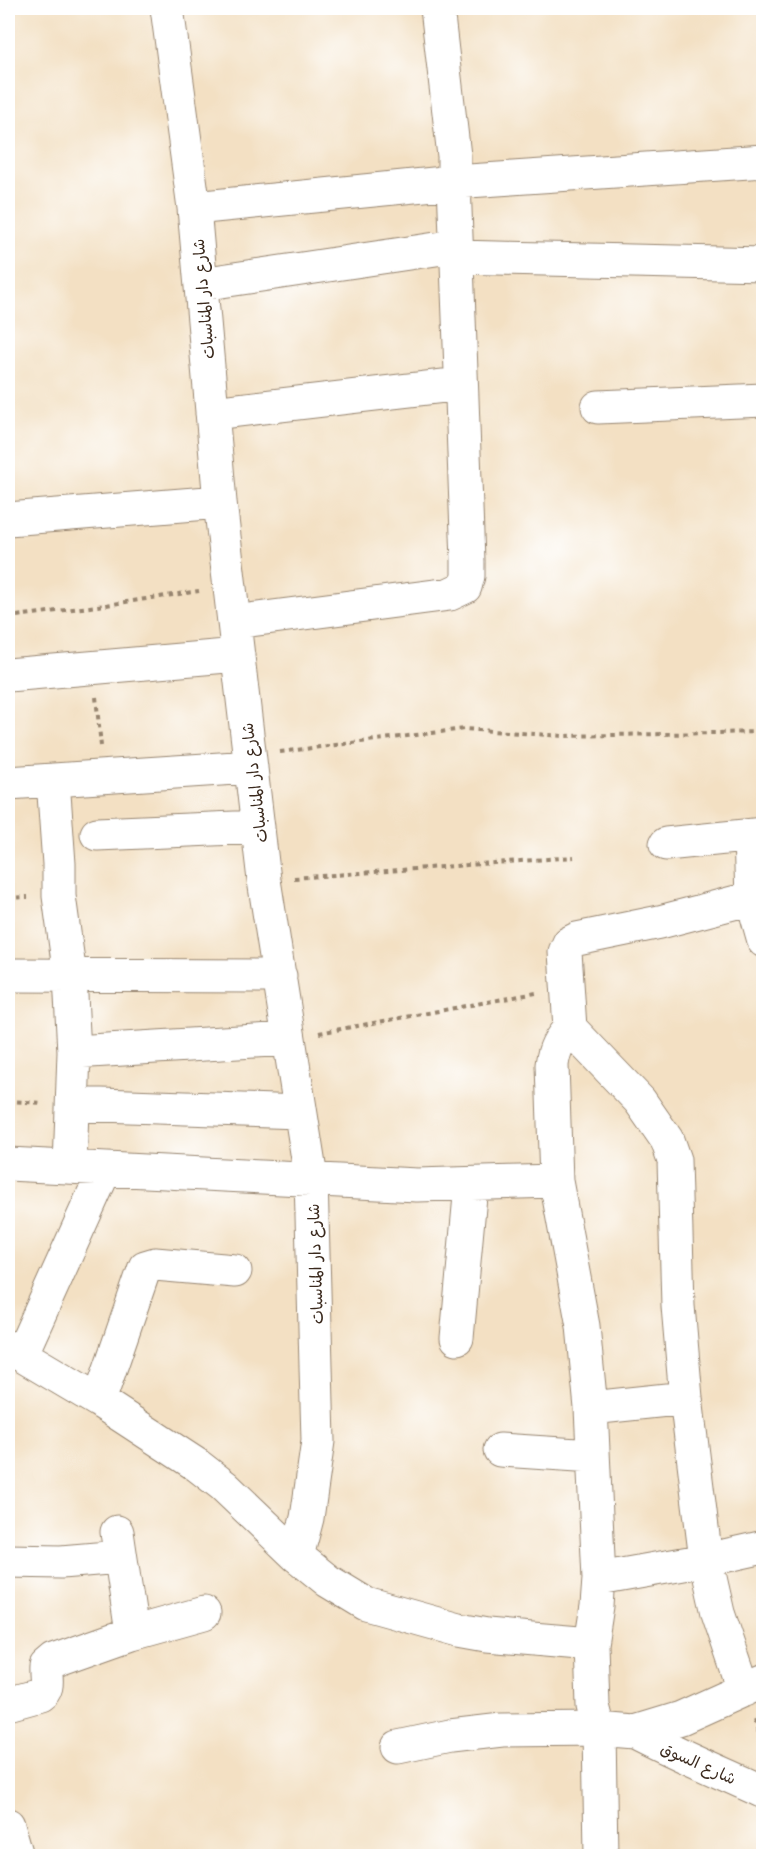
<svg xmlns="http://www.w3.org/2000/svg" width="771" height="1864" font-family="'Playpen Sans','Playpen Sans Arabic',sans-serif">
<rect width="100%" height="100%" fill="#fff"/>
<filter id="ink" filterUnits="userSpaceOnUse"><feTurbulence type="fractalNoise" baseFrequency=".0167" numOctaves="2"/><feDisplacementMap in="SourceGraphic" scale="12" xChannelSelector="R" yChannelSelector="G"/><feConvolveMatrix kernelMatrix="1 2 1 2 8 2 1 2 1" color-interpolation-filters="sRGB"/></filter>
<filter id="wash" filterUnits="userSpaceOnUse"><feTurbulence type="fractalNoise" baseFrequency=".008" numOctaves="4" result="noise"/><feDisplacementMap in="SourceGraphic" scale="24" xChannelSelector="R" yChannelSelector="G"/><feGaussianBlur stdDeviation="1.35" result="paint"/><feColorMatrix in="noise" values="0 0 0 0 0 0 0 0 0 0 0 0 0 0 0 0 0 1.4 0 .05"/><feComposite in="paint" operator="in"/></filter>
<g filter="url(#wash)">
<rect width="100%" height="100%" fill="#f3e0c3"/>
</g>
<g filter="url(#ink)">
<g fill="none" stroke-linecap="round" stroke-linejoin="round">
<defs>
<path id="street" d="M167 8 194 208 220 502 264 880 311 1178 318 1441 307 1518 297 1556
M194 208 454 182V156L437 8
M456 257 764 264
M201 284 456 246
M598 407 764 400
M212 413 461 384
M8 519 220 502
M234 622 450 594 465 587 468 576V561L454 182 764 161
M8 675 238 655
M53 780 59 864V896L70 976 74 1052 70 1167
M8 783 251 767
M97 834 258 827
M750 836 752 898 764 941
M666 844 764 834
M8 975 280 976
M570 1028C559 1040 554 1049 552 1065L556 1181 583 1326 591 1408 599 1579 597 1606 591 1644 593 1706 599 1729 601 1856
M74 1052 289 1039
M73 1104 300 1112
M8 1164 417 1185 556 1181
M457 1338 471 1185
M8 1347 99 1401 197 1465 224 1486 297 1556 328 1581 366 1604 459 1630 487 1635 591 1644
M21 1355 105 1169
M99 1401 145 1267 155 1264 235 1271
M591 1408 686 1398
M500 1450 593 1456
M117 1532 132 1633
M8 1561 61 1562 120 1557
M599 1579 706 1560 764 1547
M744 1690 718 1613 706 1560 686 1398 678 1306 674 1160 667 1140 640 1101 570 1028 565 952 569 943 577 939 660 922 752 898 764 893
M8 1704 40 1695C50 1688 45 1678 46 1667L53 1661 132 1633 204 1613
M635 1732C677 1754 721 1772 764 1792
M398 1747 450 1736 502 1730 599 1729 635 1732 681 1718 763 1681
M8 1825 17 1856"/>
</defs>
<!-- street casing -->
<use href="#street" stroke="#978570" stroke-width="35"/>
<!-- path -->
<path stroke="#978570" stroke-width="4" stroke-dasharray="4.5 4.5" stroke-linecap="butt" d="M8 617 106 605 199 591
M96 697 101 746
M280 752 464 729 563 736 764 732
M294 878 574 857
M8 898 28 897
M319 1033 536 993
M8 1101 42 1103
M754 1719 764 1749"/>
<!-- street -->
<use href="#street" stroke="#fff" stroke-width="33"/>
</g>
</g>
<g text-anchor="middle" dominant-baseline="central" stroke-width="4.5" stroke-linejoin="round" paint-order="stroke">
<!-- street labels -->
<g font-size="16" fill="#3b2a1e" stroke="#fff">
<text transform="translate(202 299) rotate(-95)">شارع دار المناسبات</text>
<text transform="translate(253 783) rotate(-97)">شارع دار المناسبات</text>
<text transform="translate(314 1264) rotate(-92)">شارع دار المناسبات</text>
<text transform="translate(699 1762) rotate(24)">شارع السوق</text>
</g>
</g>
<!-- margin -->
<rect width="771" height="1864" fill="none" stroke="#fff" stroke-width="30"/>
</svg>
